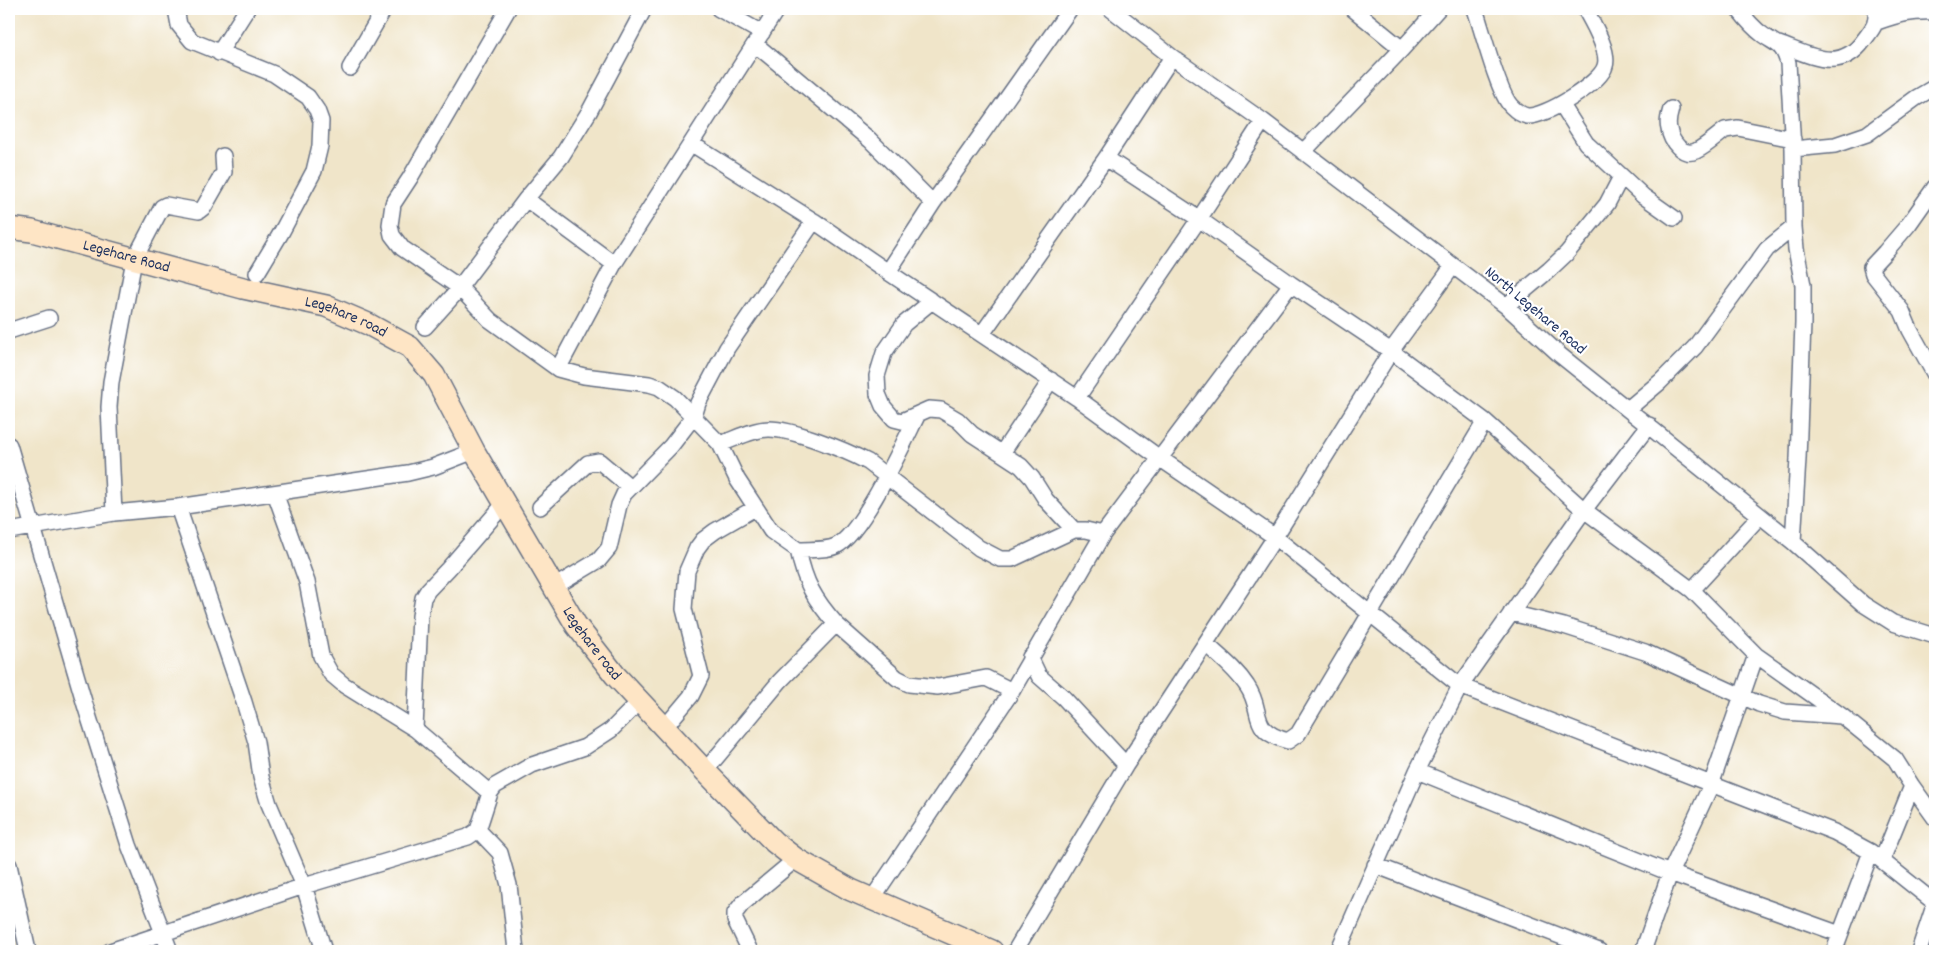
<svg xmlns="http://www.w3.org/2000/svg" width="1944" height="960" font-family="Dekko,sans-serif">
<rect width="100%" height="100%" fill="#fff"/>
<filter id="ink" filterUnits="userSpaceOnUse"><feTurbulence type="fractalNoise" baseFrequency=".02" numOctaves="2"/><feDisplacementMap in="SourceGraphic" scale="10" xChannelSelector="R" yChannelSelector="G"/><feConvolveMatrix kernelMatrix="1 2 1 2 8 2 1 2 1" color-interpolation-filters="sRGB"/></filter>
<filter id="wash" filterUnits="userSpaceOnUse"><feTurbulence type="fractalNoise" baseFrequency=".0096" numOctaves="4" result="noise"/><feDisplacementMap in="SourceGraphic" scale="20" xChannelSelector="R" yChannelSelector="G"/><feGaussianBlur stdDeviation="1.12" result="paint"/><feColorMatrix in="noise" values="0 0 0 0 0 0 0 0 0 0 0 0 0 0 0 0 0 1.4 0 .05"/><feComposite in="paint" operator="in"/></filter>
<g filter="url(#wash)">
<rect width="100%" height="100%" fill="#f0e5c9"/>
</g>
<g filter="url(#ink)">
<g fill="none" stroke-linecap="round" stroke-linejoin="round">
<defs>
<path id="minor" d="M176 9 179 25 192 41 274 74 308 97 317 110 321 121 320 146 314 171 281 233 257 273
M508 9 410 178 393 204 390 225 392 235 402 248 459 287 490 320 558 369 584 376 649 384 659 387 675 398 720 444 737 479 771 531 798 550C805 583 814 599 836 624
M719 9 762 33
M1111 9 1172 57 1263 121 1506 306 1560 355 1793 542 1863 604 1893 623 1935 636
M1353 9 1402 49
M1475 9C1482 29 1498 93 1511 106 1515 110 1521 115 1527 116 1544 118 1601 83 1605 66 1610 51 1592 22 1585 9
M1738 9C1745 18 1753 28 1763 35 1777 45 1783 44 1788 63L1793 149 1794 227 1796 249 1803 285V323L1798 459 1793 542
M1877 22C1899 14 1912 11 1935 12
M755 44 870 140 933 203
M1779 44C1810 55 1840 74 1864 40 1873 28 1877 25 1876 9
M219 53 247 9
M350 68 384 9
M1562 105 1586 143 1643 196 1674 218
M1671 109C1669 116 1667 122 1669 129 1671 141 1682 157 1696 151 1706 146 1716 137 1725 130L1738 128 1793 139
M692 144 814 221 888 272 1077 398 1161 459 1275 537 1460 686 1834 832 1871 852 1935 903
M1793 149 1835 145 1867 134 1916 98 1935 87
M1303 152 1402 49 1438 9
M1106 158 1199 219 1291 284 1391 351 1485 421 1584 510 1692 590 1756 655 1842 716 1895 759 1912 786 1935 818
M1935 187 1909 224 1885 252 1871 267 1873 274 1902 311 1910 330 1935 375
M526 199 614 264
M888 272 933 203 1070 9
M932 301 904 324 884 353 877 376 878 394 883 406 894 419 902 421 929 409 941 410 958 420 972 434 1021 466 1032 478 1046 500 1074 530
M1506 306 1549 270 1567 253 1607 204 1621 177
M425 327 453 296 526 199 561 157 589 112 644 9
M9 331 49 318
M982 334 1106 158 1172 57
M558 369 614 264 777 9
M1077 398 1199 219 1263 121
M1628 409 1660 382 1695 347 1767 249 1794 227
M720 444C735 439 753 429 769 429 793 429 845 450 868 462L979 548 1000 559H1012L1074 530H1086L1103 534
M9 445 85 705 129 845 170 951
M1002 453 1051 380
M275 493 307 582 321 656 331 674 344 685 415 729 490 793
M178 507 244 702 256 742 261 777 269 804 304 886 324 951
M540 507 588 463 599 461 630 487
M114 513 109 407 111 382 134 260 162 207 166 205 199 211 204 207 224 172 223 156
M9 531 114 513 178 507 408 473 433 467 474 451
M798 550C810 549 825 551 836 546 862 534 903 444 917 416
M554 587 599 560 609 548 619 505 624 494 671 446 694 416 698 403 727 348 814 221
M1692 590 1760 516
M1511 613 1564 626 1645 652 1759 704 1785 712 1841 716
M1206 644C1220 657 1236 669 1247 686 1265 712 1247 730 1288 741L1298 734 1485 421
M1030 657 1039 676 1063 697 1126 765
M665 727 691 696 701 676 684 609 687 571 697 548 703 540 715 531 755 508
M415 729 420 616 423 598 428 590 448 569 505 503
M705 771 780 681 836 624 897 678 909 684 938 687 986 678 1012 691
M1417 771 1670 873 1840 934
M478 830 500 853 509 885 516 951
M1882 860 1912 786
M9 865 28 951
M1375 865 1599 951
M872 899 1012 691 1103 534 1291 284
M110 951 304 886 468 837 478 830 490 793 495 786 532 765 585 747 611 730 640 701
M750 951 735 920V913L742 904 796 859
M1015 951 1126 765 1275 537 1391 351 1453 266
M1338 951 1417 771 1460 686 1584 510 1649 425
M1643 951 1670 873 1711 785 1756 655
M1834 951 1871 852
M1919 951 1935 903"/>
<g id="secondary">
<path id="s1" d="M9 228 32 231 243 288 326 306 368 324 410 347 434 375 474 451 576 625 615 675 705 771 774 842 796 859 851 890 992 951"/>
</g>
</defs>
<!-- minor casing -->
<use href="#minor" stroke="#666f83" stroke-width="18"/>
<!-- secondary casing -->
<use href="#secondary" stroke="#666f83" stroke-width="24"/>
<!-- minor -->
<use href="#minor" stroke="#fff" stroke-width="15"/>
<!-- secondary -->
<use href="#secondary" stroke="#fee5c5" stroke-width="21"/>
</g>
</g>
<g text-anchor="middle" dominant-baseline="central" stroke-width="4.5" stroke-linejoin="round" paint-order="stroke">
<!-- street labels -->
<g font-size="16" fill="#1b2f5e" stroke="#fff">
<text stroke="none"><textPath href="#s1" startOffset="121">Legehare Road</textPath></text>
<text transform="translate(1535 311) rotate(40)">North Legehare Road</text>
<text stroke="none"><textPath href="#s1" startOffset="349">Legehare road</textPath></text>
<text stroke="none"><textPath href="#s1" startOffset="769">Legehare road</textPath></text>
</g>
</g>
<!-- margin -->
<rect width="1944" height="960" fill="none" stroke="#fff" stroke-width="30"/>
</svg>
